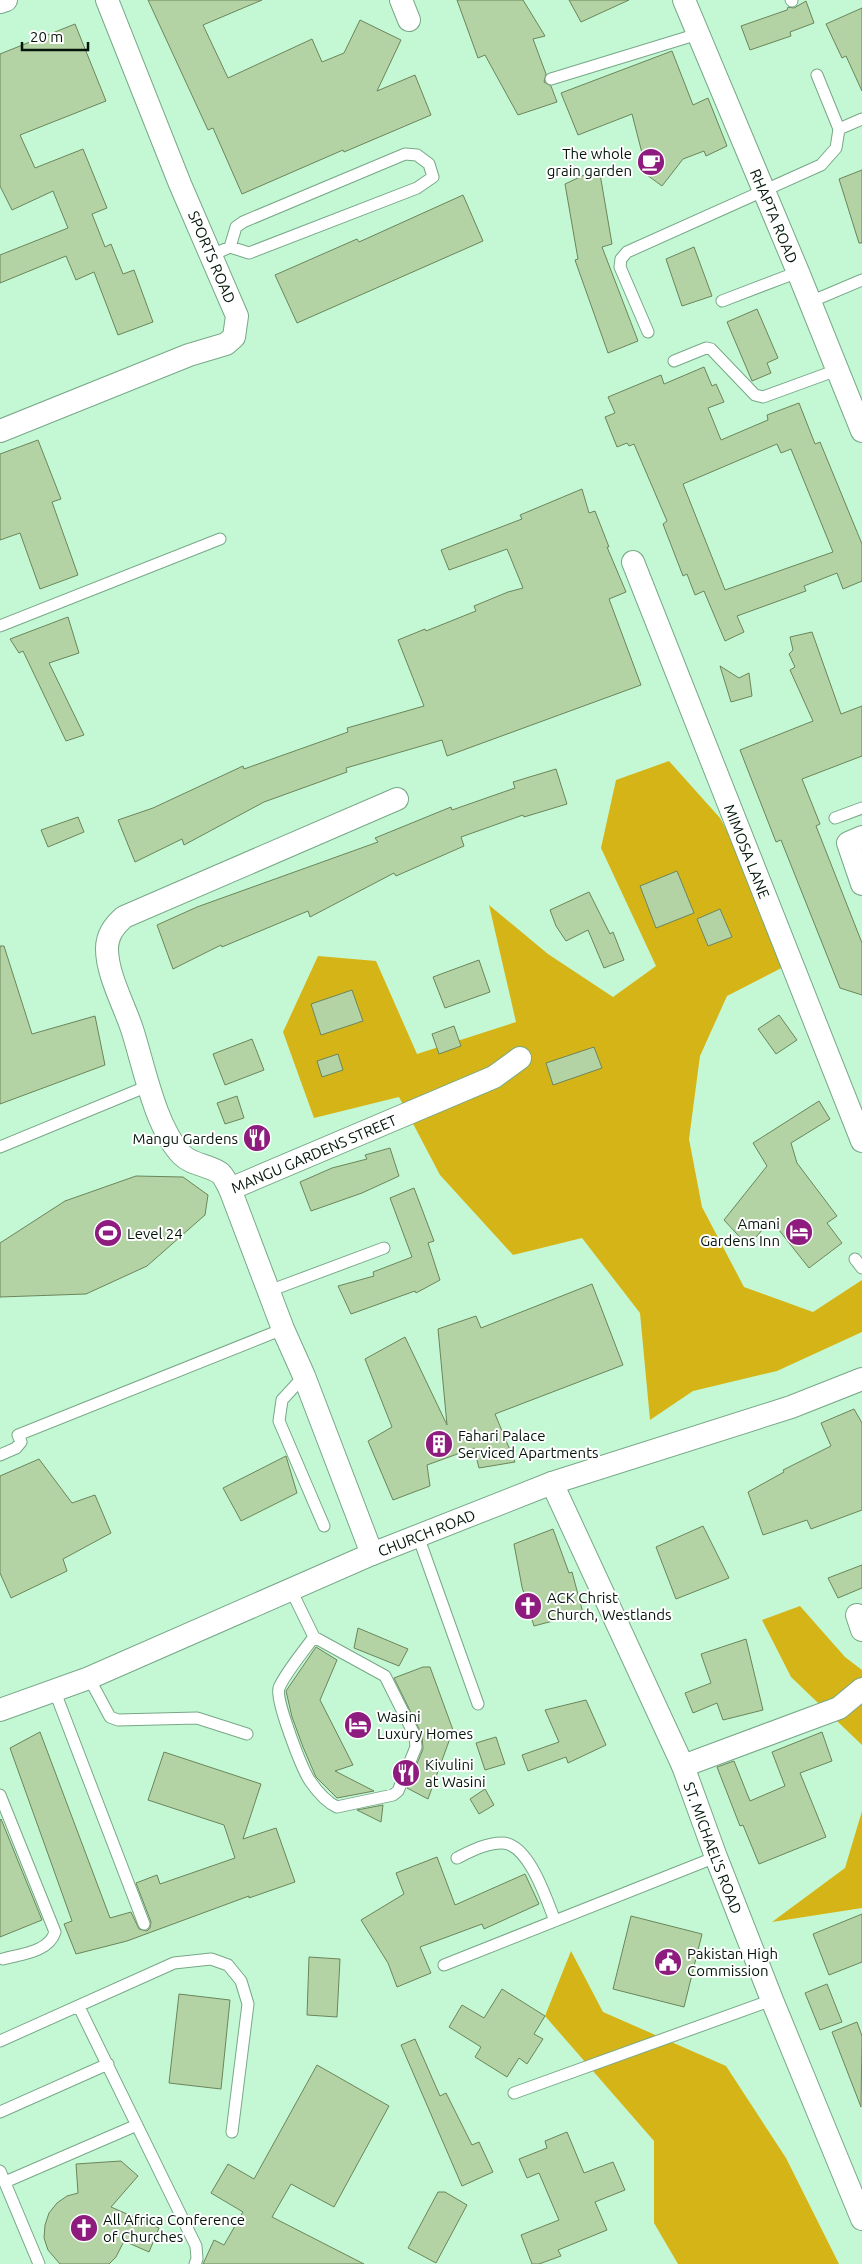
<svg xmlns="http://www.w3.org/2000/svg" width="862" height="2264" font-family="Ubuntu,sans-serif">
<rect width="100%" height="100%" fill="#c4f8d5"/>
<!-- forest -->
<path fill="#d5b418" d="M669 761 720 818 797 960 727 996 700 1056 689 1139 702 1207 744 1287 813 1312 862 1280V1332L777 1371 693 1391 650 1420 640 1313 582 1238 513 1255 440 1175 399 1097 314 1118 283 1032 318 956 376 961 417 1054 516 1022 489 905 548 954 613 997 656 966 601 848 616 780Z
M800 1606 845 1657 862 1670V1745L791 1677 762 1620Z
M862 1811V1908L772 1922 845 1868Z
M571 1951 603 2012 726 2066 786 2158 839 2264H678L654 2223V2141L545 2016Z"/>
<!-- building -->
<path fill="#b4d3a4" stroke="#6a865a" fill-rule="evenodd" d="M148 0H262L203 25 228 78 312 39 322 62 344 53 360 20 401 40 377 91 415 75 431 115 344 152 343 150 242 194 213 128 208 130Z
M457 0H523L545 36 533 39 546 74 544 82 551 86 557 102 518 115 485 55 478 58Z
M569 0H629L581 22Z
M806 1 814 23 790 32 791 36 750 50 741 26 787 10 788 7 794 8Z
M862 8V91L846 56 842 58 826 24Z
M75 24 106 101 20 135 35 168 83 149 107 208 92 214 105 247 111 244 123 274 134 270 153 322 118 335 94 272 76 280 66 256 0 283V255L68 228 53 191 12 210 0 186V54Z
M672 51 693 105 708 98 727 146 706 156 704 151 683 159 662 186 643 172 647 160 642 153 632 114 578 135 561 93Z
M599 168 612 244 602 247 638 341 608 353 575 260 578 259 565 184Z
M862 170V243H859L839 179Z
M463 195 483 241 297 323 275 275 357 239 359 242Z
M694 247 712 296 682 306 666 259Z
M757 309 778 358 767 363 771 373 752 381 727 322Z
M704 367 712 386 716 384 724 402 708 408 721 440 768 420 767 415 799 403 815 444 820 442 862 544V581L843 589 837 573 804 586 806 591 737 616 744 632 725 641 704 591 695 595 687 574 683 576 663 524 667 521 634 444 629 446 627 443 617 447 605 417 615 413 608 397 661 375 664 384ZM777 444 781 453 791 449 833 552 725 590 683 484Z
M38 440 61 499 52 502 78 575 40 589 20 533 0 540V454Z
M582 489 589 513 595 511 609 547H607L626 592 609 599 641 685 447 756 442 740 346 768 347 772 264 802 184 845 182 839 135 862 118 820 153 808 243 766 244 769 348 732 347 728 424 706 398 640 425 629 426 631 476 611 474 606 508 592 523 588 507 549 449 570 441 550 522 519 520 515Z
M68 617 79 653 49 663 84 735 66 741 23 651 19 653 10 639Z
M812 632 841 714 862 706V756L802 779 820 824 816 826 862 943V995L840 988 781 840 776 842 740 750 813 721 790 670 795 667 789 654 793 650 790 637Z
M720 666 739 678 749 673 752 696 731 702Z
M556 769 567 804 524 817 523 815 461 837 464 846 396 876 394 873 310 917 308 911 222 947 221 945 173 969 157 925 197 907 378 842 375 838 451 807 452 810 515 788 513 782Z
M78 817 84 832 48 847 41 830Z
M677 871 694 913 656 928 640 886Z
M589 892 610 934 613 932 624 960 604 968 588 930 566 941 556 926 550 910Z
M720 909 732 937 708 946 697 919Z
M0 946H4L32 1034 95 1016 105 1065 0 1104Z
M479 960 490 992 445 1008 433 977Z
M352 990 363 1021 321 1035 311 1004Z
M779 1015 797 1040 776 1054 758 1029Z
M454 1026 461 1046 439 1054 432 1034Z
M252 1039 264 1070 225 1085 213 1054Z
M594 1047 602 1068 553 1085 546 1063Z
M338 1054 343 1070 322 1077 317 1061Z
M237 1096 244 1118 225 1124 217 1103Z
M819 1101 830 1119 791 1143 797 1163 837 1216 827 1223 842 1243 809 1268 771 1220 748 1246 724 1220 767 1166 753 1143Z
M390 1148 399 1176 362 1193 311 1211 300 1182 332 1168 367 1159 365 1155Z
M136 1176 183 1177 208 1195 205 1215 147 1266 86 1294 0 1297V1243L65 1201Z
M414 1188 434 1241 428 1243 440 1280 416 1293 415 1291 351 1314 338 1286 374 1276 373 1272 412 1257 390 1198Z
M592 1284 623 1365 495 1414 515 1462 479 1468 474 1448 427 1465 430 1486 393 1500 368 1441 392 1427 365 1359 405 1337 447 1425 438 1329 476 1316 481 1328Z
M854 1409 862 1423V1510L811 1529 807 1520 763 1535 748 1492 784 1472 783 1470 831 1446 821 1423Z
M286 1456 297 1493 241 1521 223 1488Z
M39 1459 72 1503 95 1495 111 1533 63 1559 67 1571 11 1598 0 1573V1476Z
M703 1526 729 1578 676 1599 656 1547Z
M553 1529 569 1573 572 1572 583 1613 534 1626 522 1587 514 1544Z
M862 1565V1588L838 1598 828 1578Z
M358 1628 408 1649 399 1666 354 1648Z
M746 1639 763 1710 723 1720 717 1703 693 1713 685 1693 711 1683 701 1654Z
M316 1647 337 1660 320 1700 353 1765 335 1771 374 1791 337 1798 316 1777 303 1747 292 1717 286 1691Z
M423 1667H430L453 1730 428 1799 407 1788 423 1749 422 1735 394 1678Z
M586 1700 606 1745 568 1763 566 1757 528 1771 522 1755 559 1742 545 1710Z
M40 1732 110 1918 131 1912 139 1929 147 1931 150 1928 151 1922 136 1883 157 1875 160 1884 235 1858 224 1825 148 1800 164 1752 261 1784 243 1839 276 1828 295 1882 249 1898V1896L127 1941 76 1954 64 1924 72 1921 10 1748Z
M822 1732 832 1761 800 1773 826 1837 759 1864 743 1825 740 1826 717 1767 734 1761 750 1801 785 1786 772 1752Z
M496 1737 505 1764 485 1770 476 1743Z
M485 1789 494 1805 479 1814 470 1799Z
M383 1805 381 1822 357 1810Z
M1 1819 42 1920 0 1937V1820Z
M437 1857 455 1905 525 1874 539 1904 484 1929 482 1924 420 1947 431 1973 397 1987 388 1963 361 1920 404 1894 396 1873Z
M862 1914V1962L829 1975 813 1934Z
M631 1916 702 1934 684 2007 613 1989Z
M309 1957 340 1959 337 2017 307 2015Z
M827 1984 842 2022 820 2030 805 1993Z
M502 1989 545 2016 534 2034 543 2039 527 2064 519 2058 507 2077 475 2057 481 2047 449 2027 462 2005 484 2018Z
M179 1994 230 2000 221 2089 169 2083Z
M857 2022 862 2036 861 2107 832 2032Z
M415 2039 440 2096 446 2093 472 2145 479 2142 493 2172 462 2186 401 2045Z
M317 2065 389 2106 334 2207 291 2184 272 2217 364 2264H203L214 2240 224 2245 243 2212 211 2193 228 2164 254 2179Z
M567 2132 584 2173 613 2162 625 2190 595 2202 607 2230 558 2250 561 2256 539 2264H532L521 2235 559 2220 539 2173 527 2178 519 2159 547 2148 545 2141Z
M121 2161 138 2176 111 2207 159 2228 149 2252 124 2241 116 2257 109 2264H60L48 2250 44 2238 45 2225 49 2213 57 2203 67 2196 78 2193 76 2164Z
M438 2192H445L467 2205 436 2263 408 2248Z"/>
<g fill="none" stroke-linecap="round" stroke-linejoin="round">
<defs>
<path id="service" d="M791 0 792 1
M551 79 698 34
M839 129 862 119
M212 255 230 247 249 253 417 188 433 177 429 164 417 155 405 154 243 222 236 227 230 247
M722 301 798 272
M810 302 862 280
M648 332 620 267 621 259 627 252 821 165 836 148 839 129 817 75
M674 361 706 348 711 349 755 395 763 397 837 370
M0 626 220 539
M835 818 862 808
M0 1147 148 1086
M855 1259 862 1268
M269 1291 384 1248
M304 1376 282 1400 279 1421 324 1526
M0 1455 16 1448 21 1442 18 1435 283 1329
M418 1536 478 1704
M291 1590 314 1637 385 1676 415 1736 416 1747 398 1791 393 1795 337 1807C326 1802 317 1791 310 1781 302 1769 275 1700 279 1688 284 1675 305 1649 314 1637
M89 1678 110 1717 118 1720 197 1718 247 1734
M55 1692 144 1924
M0 1795 55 1932C49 1952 21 1954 3 1959
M457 1858C471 1851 486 1843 502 1843 529 1843 547 1901 555 1921
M444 1965 716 1857
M79 2007 196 2246 197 2259 195 2264
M0 2041 174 1963 211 1959 228 1965 241 1981 248 2004 232 2132
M514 2093 772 2000
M0 2112 108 2064
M0 2171 39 2264
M5 2182 137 2125"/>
<g id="minor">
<path d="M401 0 409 20"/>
<path id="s1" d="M684 0 798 272 862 431"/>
<path d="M0 2 6 0"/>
<path d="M0 431 189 355 226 344 234 337 237 316 180 184 107 0"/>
<path id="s2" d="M633 562 862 1141"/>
<path id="s3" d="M397 799 124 917C114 926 107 935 107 949 107 974 124 1005 132 1029 144 1066 155 1127 182 1155 192 1165 209 1165 220 1173 224 1176 227 1184 230 1189L494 1077 520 1058"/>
<path d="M862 837 848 843 862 884"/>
<path d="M230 1189 283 1329 304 1376 372 1554"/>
<path id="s4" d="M552 1483 683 1766 716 1857 772 2000 862 2219"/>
<path d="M857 1615 862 1630"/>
<path id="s5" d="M0 1710 89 1678 372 1554 552 1483 791 1407 862 1379"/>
<path d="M683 1766 839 1708 862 1689"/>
</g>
</defs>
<!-- service casing -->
<use href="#service" stroke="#77a887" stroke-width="13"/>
<!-- minor casing -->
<use href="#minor" stroke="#77a887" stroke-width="24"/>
<!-- service -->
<use href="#service" stroke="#fff" stroke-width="11"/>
<!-- minor -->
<use href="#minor" stroke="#fff" stroke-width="22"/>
</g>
<!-- icons -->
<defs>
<symbol id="cafe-disc" viewBox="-11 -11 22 22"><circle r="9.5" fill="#8e1c7e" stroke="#fff"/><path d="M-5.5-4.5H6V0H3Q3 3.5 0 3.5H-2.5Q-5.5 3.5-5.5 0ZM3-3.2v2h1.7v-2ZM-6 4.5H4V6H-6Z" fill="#fff"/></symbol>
<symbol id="restaurant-disc" viewBox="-11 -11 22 22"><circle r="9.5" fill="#8e1c7e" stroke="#fff"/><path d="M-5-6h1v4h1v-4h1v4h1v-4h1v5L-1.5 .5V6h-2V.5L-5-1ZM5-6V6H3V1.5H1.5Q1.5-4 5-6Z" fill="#fff"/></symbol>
<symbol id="hotel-disc" viewBox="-11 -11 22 22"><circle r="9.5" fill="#8e1c7e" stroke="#fff"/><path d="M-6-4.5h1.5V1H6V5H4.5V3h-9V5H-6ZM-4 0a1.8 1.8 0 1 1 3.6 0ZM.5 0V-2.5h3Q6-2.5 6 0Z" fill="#fff"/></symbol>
<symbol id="stadium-disc" viewBox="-11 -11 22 22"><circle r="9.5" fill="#8e1c7e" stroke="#fff"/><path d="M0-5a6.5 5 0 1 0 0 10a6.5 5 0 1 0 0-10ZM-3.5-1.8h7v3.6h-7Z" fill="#fff"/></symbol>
<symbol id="building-disc" viewBox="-11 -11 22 22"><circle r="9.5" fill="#8e1c7e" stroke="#fff"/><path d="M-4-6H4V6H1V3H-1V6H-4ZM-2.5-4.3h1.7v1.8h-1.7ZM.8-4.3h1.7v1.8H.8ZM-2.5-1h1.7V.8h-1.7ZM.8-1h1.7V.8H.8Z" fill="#fff"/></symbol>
<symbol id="church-disc" viewBox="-11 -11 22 22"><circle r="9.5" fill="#8e1c7e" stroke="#fff"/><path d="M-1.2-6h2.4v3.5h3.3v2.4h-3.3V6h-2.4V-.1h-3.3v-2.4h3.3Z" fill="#fff"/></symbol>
<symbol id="civic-disc" viewBox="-11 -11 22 22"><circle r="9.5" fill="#8e1c7e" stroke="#fff"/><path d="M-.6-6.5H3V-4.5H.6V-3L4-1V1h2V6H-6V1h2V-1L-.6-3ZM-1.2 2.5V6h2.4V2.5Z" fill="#fff"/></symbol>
</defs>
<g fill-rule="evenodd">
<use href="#cafe-disc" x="635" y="146" width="32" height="32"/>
<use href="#restaurant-disc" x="241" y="1122" width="32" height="32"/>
<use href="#hotel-disc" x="783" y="1216" width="32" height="32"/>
<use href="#stadium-disc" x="92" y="1217" width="32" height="32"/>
<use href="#building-disc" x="423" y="1428" width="32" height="32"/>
<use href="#church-disc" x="512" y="1590" width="32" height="32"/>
<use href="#hotel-disc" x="342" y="1709" width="32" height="32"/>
<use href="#restaurant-disc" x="390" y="1757" width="32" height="32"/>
<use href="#civic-disc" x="652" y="1946" width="32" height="32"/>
<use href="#church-disc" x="68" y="2212" width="32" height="32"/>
</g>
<g text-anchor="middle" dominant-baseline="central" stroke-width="4" stroke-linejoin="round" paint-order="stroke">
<!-- poi labels -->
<g font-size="15" fill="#04160a" stroke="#fff" text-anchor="start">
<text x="632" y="153" text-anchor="end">The whole<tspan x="632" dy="17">grain garden</tspan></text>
<text x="238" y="1138" text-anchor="end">Mangu Gardens</text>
<text x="780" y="1223" text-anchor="end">Amani<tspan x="780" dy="17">Gardens Inn</tspan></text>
<text x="127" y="1233">Level 24</text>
<text x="458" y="1435">Fahari Palace<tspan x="458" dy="17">Serviced Apartments</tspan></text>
<text x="547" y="1597">ACK Christ<tspan x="547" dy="17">Church, Westlands</tspan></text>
<text x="377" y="1716">Wasini<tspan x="377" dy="17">Luxury Homes</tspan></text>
<text x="425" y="1764">Kivulini<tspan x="425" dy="17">at Wasini</tspan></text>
<text x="687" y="1953">Pakistan High<tspan x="687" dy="17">Commission</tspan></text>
<text x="103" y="2219">All Africa Conference<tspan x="103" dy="17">of Churches</tspan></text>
</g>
<!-- street labels -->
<g font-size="15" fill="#04160a" stroke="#fff">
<text stroke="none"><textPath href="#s1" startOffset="234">RHAPTA ROAD</textPath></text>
<text transform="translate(212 257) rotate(67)">SPORTS ROAD</text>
<text stroke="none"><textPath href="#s2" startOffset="311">MIMOSA LANE</textPath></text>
<text stroke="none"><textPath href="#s3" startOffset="708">MANGU GARDENS STREET</textPath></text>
<text stroke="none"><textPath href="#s5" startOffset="462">CHURCH ROAD</textPath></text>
<text stroke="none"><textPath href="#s4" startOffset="399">ST. MICHAEL'S ROAD</textPath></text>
</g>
</g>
<!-- scale -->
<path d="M22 42v8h66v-8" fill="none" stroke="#04160a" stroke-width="2.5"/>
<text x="30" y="42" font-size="15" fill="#04160a" stroke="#ffffff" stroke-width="4" paint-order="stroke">20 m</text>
</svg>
